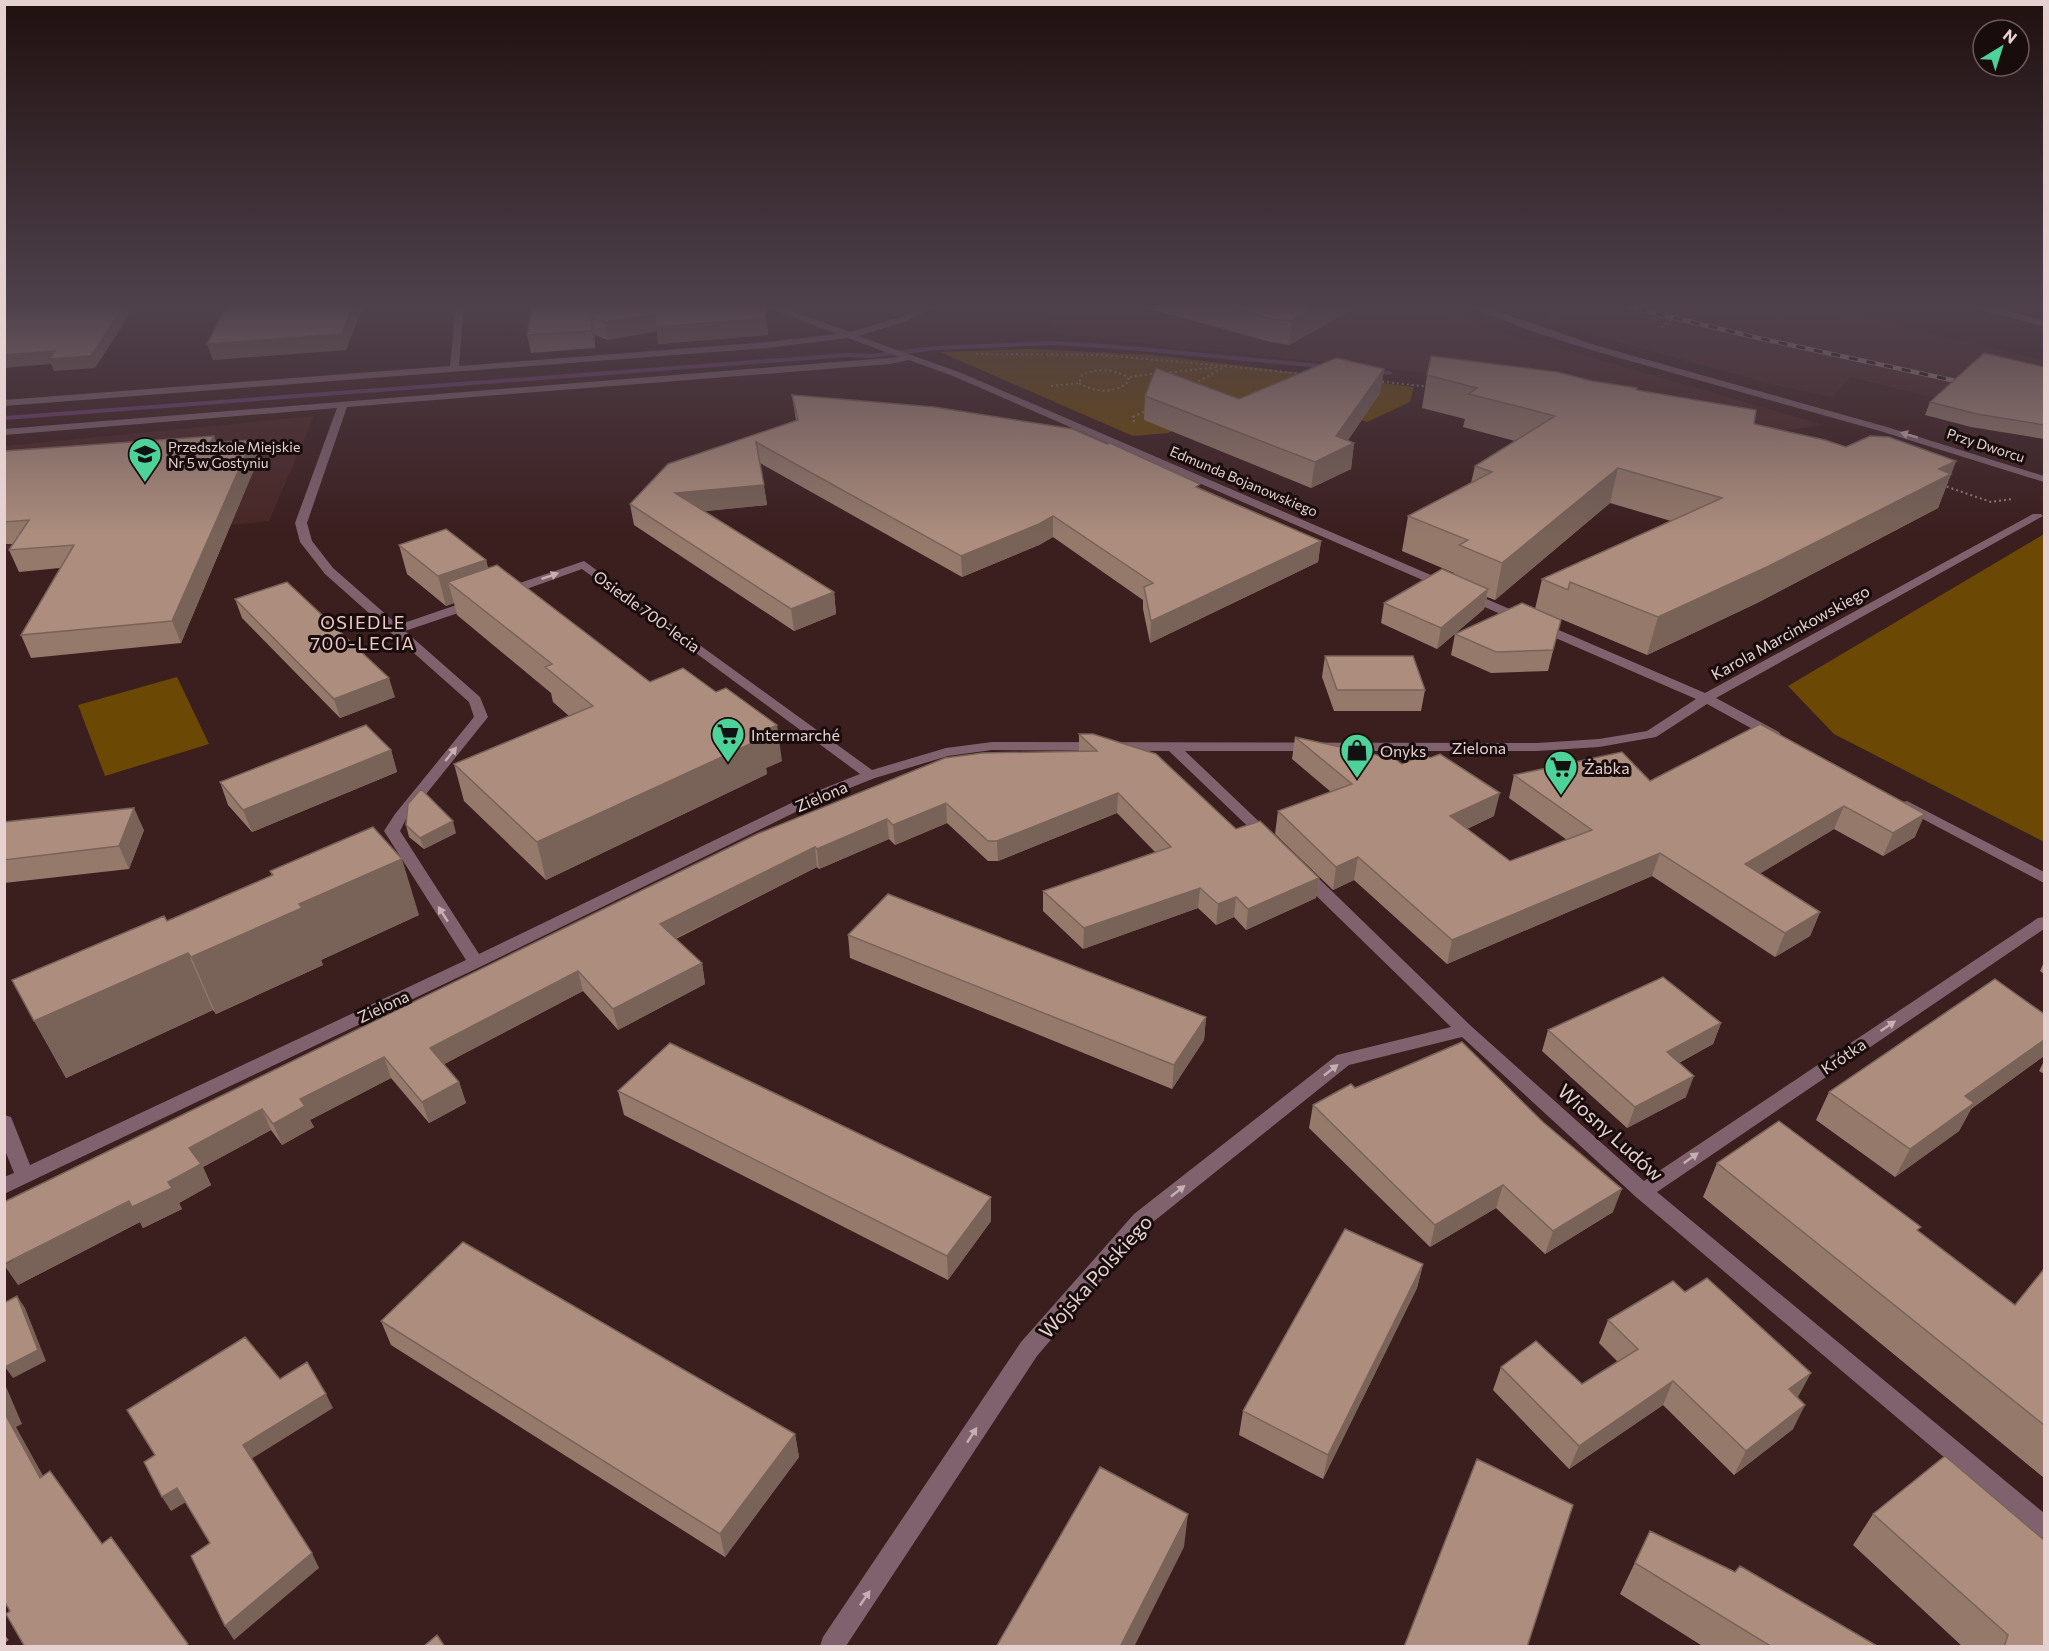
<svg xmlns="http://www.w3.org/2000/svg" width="2049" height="1651" font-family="Commissioner,sans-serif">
<rect width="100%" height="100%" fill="#3b1e1e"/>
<!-- built -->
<path fill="#492625" d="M1015 305H1436L1473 323 1824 425 1745 436 1532 384 1053 334 1044 312Z
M1548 305H1812L2044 360V425L1850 377 1833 397 1783 387 1541 321 1558 309Z
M314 416 269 521 5 549V446Z"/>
<!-- green -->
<path fill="#6b4904" d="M1030 349 1154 355 1414 387 1410 402 1367 422 1290 395 1211 412 1168 433 1133 436 940 352Z
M2044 534V842L1834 734 1788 686Z
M177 677 209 744 105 776 78 705Z"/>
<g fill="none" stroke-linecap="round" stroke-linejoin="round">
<!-- stream -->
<path fill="#683d6c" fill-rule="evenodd" d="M1053 341 1118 345 1331 365 1335 367 1331 369 1118 349 1053 345 936 350 871 358 848 357 4 420V416L848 353 871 354 936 346Z
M1366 369 1389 371 1393 373 1389 375 1369 373H1366Z"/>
<!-- path-far1 -->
<path stroke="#947b7b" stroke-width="2" stroke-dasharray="2 3" stroke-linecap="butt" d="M1661 327 1675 317
M976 354 1101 355 1226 366 1192 385
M1225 366 1304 374
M1165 373 1218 367
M1377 381 1430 387
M1079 383C1095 393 1115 394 1129 381L1128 377 1158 373
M1051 386 1079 383 1082 375C1098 368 1113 369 1128 377
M1134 422 1133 417 1149 409
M1942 485 1991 502 2012 499"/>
<!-- path -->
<path stroke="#947b7b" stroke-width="5" stroke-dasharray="4.5 7" stroke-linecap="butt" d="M4 1638 10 1646"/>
<!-- minor -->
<path fill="#7f626e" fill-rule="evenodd" d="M456 305H464L459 366 767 342 837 334 761 305H774L850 332 898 318 926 305H938L904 322 858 336 959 372 1705 693 2033 514H2041L2043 516 1716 698 1779 732 1781 735 1779 738H1769L1707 704 1656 737 1599 747 1537 751H1185L1271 833 1274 836 1266 841 1261 839 1169 751 992 750 948 756 875 778 822 799 482 966 4 1194V1177L14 1173 4 1148V1115L11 1117 13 1122 30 1165 466 960 384 831 395 814 474 717 469 702 325 574 300 542 295 523 337 408 4 435V429L899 357 848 338 767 348 4 406V400L450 366ZM909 360 953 376 1696 699 1647 731 1599 739 1537 743 992 742 946 748 872 770 584 561 502 589 500 592 502 595H510L582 569 860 774 812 793 479 954 400 831 406 819 488 717 480 697 405 631 479 606 481 603 479 600H471L398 625 333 568 312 541 307 523 347 407 890 364Z
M1466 305H1479L1598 346 1887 427 2044 476V482L1880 431 1591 350 1528 330Z
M1960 305H1978L2044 320V326Z
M1907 801 2044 872V883L1902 808 1900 805 1902 802Z
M1302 867 1308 868 1471 1026 1644 1181 2038 918 2044 917V929L1657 1192 2044 1513V1538L2036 1535 1636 1197 1462 1037 1349 1065 1148 1226 1037 1356 846 1646H820L823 1637 1021 1342 1134 1214 1337 1055 1451 1027 1296 876 1294 872 1296 868Z"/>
<defs>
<path id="rail" d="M1621 305 1758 338 1970 384"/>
</defs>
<!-- rail casing -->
<use href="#rail" stroke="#a38b8b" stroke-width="4.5"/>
<!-- rail -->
<use href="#rail" stroke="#190c0c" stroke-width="3" stroke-dasharray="9" stroke-linecap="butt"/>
</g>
<!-- wall -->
<path fill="#957a6c" d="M529 305H765L768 335 658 344 657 331 608 340 595 335V348L531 353 527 335 531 311 530 310Z
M1135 305H1353V309L1289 345 1271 342Z
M2044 367V439L1971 427 1925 415 1930 402Z
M1384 369 1380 393 1348 440 1354 443 1351 469 1311 488 1144 420 1145 396 1239 399Z
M1427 375 1592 381 1636 390 1754 424 1846 447 1956 461 1938 508 1757 603 1647 655 1561 619 1548 671 1491 673 1451 655 1455 634 1535 609 1542 579 1671 521 1610 503 1495 600 1487 597 1484 609 1437 649 1381 623 1384 603 1453 574 1454 573 1402 551 1408 516 1471 483 1475 466 1515 441 1463 427 1465 419 1422 408Z
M792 395 1200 488 1321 541 1318 562 1150 643 1143 609V600L1053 537 1039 545 962 577 760 463 767 505 704 511 834 592 836 614 794 631 634 525 630 504 796 421Z
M252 440 258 460 181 643 31 658 21 635 60 568 19 572 9 550 14 544H4V451L216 443Z
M399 545 486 560 488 568 650 682 782 761 766 768 767 774 546 880 464 801 454 764 569 716 553 702 551 693 457 615 454 603 446 606 407 574Z
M235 599 395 697 340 718 242 618Z
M1325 656 1425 690 1421 711H1334L1322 677Z
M1760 724 1915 837 1883 856 1834 829 1759 874 1820 912 1810 936 1775 957 1652 876 1447 964 1354 880 1333 890 1275 834 1278 811 1331 792 1292 759 1295 737 1402 764 1494 816 1467 829 1510 861 1567 840 1509 798 1514 775 1650 781Z
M1079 734 1236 829 1319 878 1316 898 1246 930 1234 917 1216 925 1198 908 1083 949 1043 911V891L1155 852 1117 813 998 861H988L947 823 895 845 889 839 819 869 817 867 676 939 702 963 705 984 618 1030 583 991 444 1064 459 1082 466 1103 429 1123 391 1078 310 1120 314 1127 282 1145 271 1130 203 1167 211 1185 179 1203 182 1209 143 1228 140 1222 18 1285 4 1202 757 834 1079 751Z
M391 750 397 772 252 832 228 805 220 782Z
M4 822 144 830 129 869 4 883Z
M406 825 456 833 424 849 409 837Z
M270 871 419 915 321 960 323 965 216 1014 213 1010 66 1078 12 980 167 921 272 876Z
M848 935 1206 1017 1204 1040 1172 1089 850 958Z
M2044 962V974L2040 971Z
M2044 1014V1056L1971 1109 1959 1131 1895 1177 1816 1120 1829 1092Z
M1721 1023 1713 1044 1679 1063 1686 1097 1627 1128 1542 1051 1548 1030Z
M2044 1061V1074L2039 1071Z
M1355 1088 1613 1212 1545 1254 1496 1208 1430 1247 1309 1128 1313 1105Z
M618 1091 991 1197V1221L948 1280 624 1115Z
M1717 1163 1918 1231 2015 1305 2044 1269V1478L1703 1197Z
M1423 1264 1417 1288 1323 1479 1239 1435 1243 1411Z
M1685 1292 1798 1397 1793 1429 1734 1475 1663 1405 1569 1469 1493 1390 1501 1367 1582 1384 1618 1362 1599 1343 1608 1320Z
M381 1321 795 1434 799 1457 725 1557 391 1345Z
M1873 1514 2044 1647H1963L1853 1545Z
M1650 1531 1879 1647H1704L1620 1594Z"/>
<!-- shaded-wall -->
<path fill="#796358" d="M124 305H136L95 368 54 371 51 364 4 368V355Z
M353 305H364L346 350 213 360 207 344Z
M1320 305H1353V309L1289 345 1292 321Z
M655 314 766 318 768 335 658 344 657 331 608 340 605 322Z
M592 317 595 335V348L592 331Z
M1384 369 1380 393 1342 449 1354 443 1351 469 1311 488 1315 462 1336 436Z
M214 436 221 456 210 443Z
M252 440 258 460 181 643 172 621Z
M1956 461 1938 508 1757 603 1647 655 1658 617Z
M1618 468 1610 503 1495 600 1502 563Z
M764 485 767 505 678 514 675 493Z
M1053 516V537L1039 545 962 577 961 556Z
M1321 541 1318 562 1150 643 1151 621Z
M486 560 493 590 448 582 454 603 446 606 438 576Z
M1488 589 1484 609 1437 649 1441 628Z
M834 592 836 614 794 631 791 609Z
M389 678 395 697 340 718 334 699Z
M777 725 782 761 766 768 767 774 546 880 537 842Z
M391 750 397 772 252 832 243 810Z
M1118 793 1117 813 998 861 997 841Z
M1500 793 1494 816 1445 839 1450 816Z
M946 803 947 823 895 845 893 825Z
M1844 806 1834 829 1736 888 1745 864Z
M134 808 144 830 129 869 119 846Z
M1925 814 1915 837 1883 856 1893 833Z
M887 819 889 839 819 869 817 849Z
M453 821 456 833 424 849 420 838Z
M815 847 817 867 664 944 660 924Z
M1660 853 1652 876 1447 964 1452 940Z
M1358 857 1354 880 1333 890 1336 867Z
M402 859 419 915 321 960 323 965 216 1014 191 957 299 904Z
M1319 878 1316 898 1246 930 1248 909Z
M1200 888 1198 908 1083 949 1084 928Z
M1236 897 1234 917 1216 925 1218 904Z
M1820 912 1810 936 1775 957 1785 933Z
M188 953 213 1010 66 1078 34 1021Z
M702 963 705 984 618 1030 613 1009Z
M578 971 583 991 437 1068 430 1048Z
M1206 1017 1204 1040 1172 1089 1174 1065Z
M1721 1023 1713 1044 1659 1073 1667 1052Z
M2044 1040V1056L1971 1109 1959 1131 1895 1177 1910 1149 1965 1096Z
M384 1057 391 1078 310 1120 314 1127 282 1145 273 1124 300 1099Z
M1694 1076 1686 1097 1627 1128 1635 1107Z
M459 1082 466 1103 429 1123 422 1102Z
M262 1109 271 1130 203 1167 211 1185 179 1203 182 1209 143 1228 140 1222 18 1285 4 1265 168 1182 189 1148Z
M1503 1185 1496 1208 1430 1247 1435 1225Z
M1622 1189 1613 1212 1545 1254 1553 1231Z
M991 1197V1221L948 1280 947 1256Z
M1423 1264 1417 1288 1323 1479 1328 1455Z
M17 1296 25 1308 46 1361 13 1378 5 1367Z
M1811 1373 1798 1397 1776 1412 1789 1389Z
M1673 1381 1663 1405 1569 1469 1579 1446Z
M4 1382 22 1424 16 1427 57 1501 40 1478 4 1412Z
M326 1394 333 1408 251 1459 243 1445Z
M1805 1405 1793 1429 1734 1475 1746 1451Z
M795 1434 799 1457 725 1557 720 1534Z
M177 1488 186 1502 171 1511 162 1497Z
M1188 1514 1184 1547 1134 1647H1120Z
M312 1553 319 1568 234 1640 225 1626Z"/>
<!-- building -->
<path fill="#ad8e7e" stroke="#796358" stroke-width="1.5" d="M4 305H124L91 356 49 359 55 351 4 355Z
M227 305H353L342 334 207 344Z
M532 305H765L766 318 656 327 655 314 605 322 592 317V331L527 335Z
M1222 305H1320L1292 321 1273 319Z
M1984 353 2044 367V425L1977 414 1930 402Z
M1431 356 1557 372 1592 381 1637 388 1636 390 1756 410 1754 424 1825 440 1846 447 1870 436 1889 437 1956 461 1939 469 1951 474 1769 566 1658 617 1570 582 1568 590 1542 579 1722 498 1618 468 1502 563 1459 545 1468 540 1408 516 1492 472 1475 466 1555 416 1469 394 1477 388 1427 375Z
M1336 358 1384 369 1336 436 1354 443 1315 462 1145 396 1156 368 1239 399Z
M792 395 934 407 1073 429 1107 444 1110 443 1200 484 1196 487 1321 541 1151 621 1144 587 1153 583 1053 516 1039 524 961 556 756 442 764 485 675 493 834 592 791 609 630 504 668 464 798 420Z
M214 436 210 443 252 440 172 621 21 635 74 545 9 550 29 520 4 522V451Z
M446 529 486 560 438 576 399 545Z
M497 565 650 682 683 668 716 692 726 688 777 725 758 734 763 738 537 842 454 764 593 706 545 667 552 664 448 582Z
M1442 569 1488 589 1441 628 1384 603Z
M287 582 389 678 334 699 235 599Z
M1522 603 1561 620 1553 650 1496 652 1455 634Z
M1325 656H1413L1425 690H1337Z
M1760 724 1925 814 1893 833 1844 806 1745 864 1820 912 1785 933 1660 853 1452 940 1358 857 1336 867 1278 811 1352 784 1295 737 1395 759 1402 764 1425 754 1430 758 1440 754 1500 793 1450 816 1510 861 1592 830 1514 775 1622 752 1650 781Z
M366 725 391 750 243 810 220 782Z
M1079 734H1093L1156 754 1236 829 1260 821 1319 878 1248 909 1236 897 1218 904 1200 888 1084 928 1043 891 1171 847 1118 793 997 841H988L946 803 893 825 887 819 817 849 815 847 660 924 702 963 613 1009 578 971 430 1048 459 1082 422 1102 384 1057 300 1099 305 1106 273 1124 262 1109 189 1148 201 1164 168 1182 172 1188 132 1207 129 1201 4 1264V1202L757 834 945 758 982 753 1097 751Z
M421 789 453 821 420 838 406 825 408 804Z
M134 808 119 846 4 860V822Z
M373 827 402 859 299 904 302 908 191 957 188 953 34 1021 12 980 164 916 167 921 273 875 270 871Z
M888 894 1206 1017 1174 1065 848 935Z
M1663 977 1721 1023 1667 1052 1694 1076 1635 1107 1548 1030Z
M1995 979 2044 1014V1040L1965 1096 1974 1103 1910 1149 1829 1092Z
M1462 1042 1543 1122 1622 1189 1553 1231 1503 1185 1435 1225 1313 1105 1351 1084 1355 1088Z
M670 1043 991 1197 947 1256 618 1091Z
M1779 1121 1921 1227 1917 1230 2015 1305 2044 1269V1425L1717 1163Z
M1345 1229 1423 1264 1328 1455 1243 1411Z
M463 1242 795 1434 720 1534 381 1321Z
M1707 1278 1811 1373 1789 1389 1805 1405 1746 1451 1673 1381 1579 1446 1501 1367 1536 1341 1582 1384 1638 1349 1608 1320 1673 1281 1685 1292Z
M17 1296 38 1350 5 1367 4 1303Z
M245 1337 280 1379 307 1362 326 1394 243 1445 312 1553 225 1626 191 1556 210 1543 177 1488 162 1497 144 1462 155 1455 127 1410Z
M4 1412 40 1478 50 1471 102 1544 111 1537 188 1644 185 1647H25L6 1614 10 1611 4 1601Z
M1945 1456 2044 1540V1647H2004L2008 1635 1873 1514Z
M1477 1459 1573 1505 1527 1647H1404Z
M1100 1467 1188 1514 1120 1647H996Z
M1650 1531 1735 1572 1740 1566 1879 1647H1772L1635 1563Z
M437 1635 445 1647H423Z"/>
<!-- one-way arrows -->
<defs><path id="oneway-solid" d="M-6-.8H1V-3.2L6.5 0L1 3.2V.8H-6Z" transform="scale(1.5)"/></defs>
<g fill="#c6b0b3">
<use href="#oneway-solid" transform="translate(1909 435) rotate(-164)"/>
<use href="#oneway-solid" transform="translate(550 576) rotate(-19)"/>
<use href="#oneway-solid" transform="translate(451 754) rotate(-51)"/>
<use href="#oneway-solid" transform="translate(443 914) rotate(-123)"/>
<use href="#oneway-solid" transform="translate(1888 1026) rotate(-34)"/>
<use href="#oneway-solid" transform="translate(1331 1070) rotate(-38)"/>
<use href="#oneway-solid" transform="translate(1691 1158) rotate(-36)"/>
<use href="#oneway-solid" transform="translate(1178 1191) rotate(-38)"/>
<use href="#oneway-solid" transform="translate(972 1435) rotate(-57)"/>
<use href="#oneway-solid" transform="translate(865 1598) rotate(-56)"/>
</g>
<!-- sky -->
<linearGradient id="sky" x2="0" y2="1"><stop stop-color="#201010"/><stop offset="0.57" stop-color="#4f414c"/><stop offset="1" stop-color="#4f414c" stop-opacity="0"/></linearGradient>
<rect width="2049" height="537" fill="url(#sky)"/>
<!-- icons -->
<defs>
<symbol id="school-pin" viewBox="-11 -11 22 30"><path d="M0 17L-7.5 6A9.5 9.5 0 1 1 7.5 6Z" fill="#4dd39a" stroke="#190c0c"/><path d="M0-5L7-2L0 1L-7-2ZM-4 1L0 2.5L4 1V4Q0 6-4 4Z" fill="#111"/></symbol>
<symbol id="supermarket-pin" viewBox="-11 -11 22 30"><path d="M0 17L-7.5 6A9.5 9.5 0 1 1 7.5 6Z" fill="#4dd39a" stroke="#190c0c"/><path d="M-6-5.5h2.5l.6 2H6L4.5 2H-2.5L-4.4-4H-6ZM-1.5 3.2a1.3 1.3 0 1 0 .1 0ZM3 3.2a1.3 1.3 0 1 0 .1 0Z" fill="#111"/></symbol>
<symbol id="shop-pin" viewBox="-11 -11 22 30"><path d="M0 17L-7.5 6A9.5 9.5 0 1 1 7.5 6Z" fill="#4dd39a" stroke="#190c0c"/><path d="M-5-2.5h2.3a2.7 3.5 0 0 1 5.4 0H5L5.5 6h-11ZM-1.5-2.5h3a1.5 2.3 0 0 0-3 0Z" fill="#111"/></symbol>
</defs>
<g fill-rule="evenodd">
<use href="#school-pin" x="126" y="435" width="38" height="52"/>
<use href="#supermarket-pin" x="709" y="715" width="38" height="52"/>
<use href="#shop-pin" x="1338" y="731" width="38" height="52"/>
<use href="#supermarket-pin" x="1542" y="748" width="38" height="52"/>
</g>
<g text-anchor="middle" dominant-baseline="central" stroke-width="6" stroke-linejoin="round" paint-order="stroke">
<!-- far-street labels -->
<g font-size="14" fill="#e5d1d0" stroke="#190c0c">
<text transform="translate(1986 445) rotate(18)">Przy Dworcu</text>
<text transform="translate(1244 481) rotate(23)">Edmunda Bojanowskiego</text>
</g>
<!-- far-poi labels -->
<g font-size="14" fill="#e5d1d0" stroke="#190c0c" text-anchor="start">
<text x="168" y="446">Przedszkole Miejskie<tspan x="168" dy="16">Nr 5 w Gostyniu</tspan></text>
</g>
<!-- street labels -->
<g font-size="16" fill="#e5d1d0" stroke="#190c0c">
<text transform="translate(647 611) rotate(36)">Osiedle 700-lecia</text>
<text transform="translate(1790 632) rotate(-29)">Karola Marcinkowskiego</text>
<text x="1479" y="747">Zielona</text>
<text transform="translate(821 796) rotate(-23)">Zielona</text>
<text transform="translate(383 1006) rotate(-25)">Zielona</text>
<text transform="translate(1843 1056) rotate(-34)">Krótka</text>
</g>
<!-- poi labels -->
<g font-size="16" fill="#e5d1d0" stroke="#190c0c" text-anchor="start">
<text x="751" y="734">Intermarché</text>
<text x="1380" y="750">Onyks</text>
<text x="1584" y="767">Żabka</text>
</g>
<!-- neighbourhood labels -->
<g font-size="18" letter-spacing="1.5" fill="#efc8c7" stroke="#190c0c">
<text x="363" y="622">OSIEDLE<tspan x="363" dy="21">700-LECIA</tspan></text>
</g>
<!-- near-street labels -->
<g font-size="20" fill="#e5d1d0" stroke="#190c0c">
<text transform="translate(1611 1132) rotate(42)">Wiosny Ludów</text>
<text transform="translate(1095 1276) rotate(-48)">Wojska Polskiego</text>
</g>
</g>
<!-- border -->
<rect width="2049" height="1651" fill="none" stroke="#e5d1d0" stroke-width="12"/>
<!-- north arrow -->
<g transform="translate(2001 48) rotate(38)"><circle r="28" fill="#190c0c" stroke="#6b5b5a" stroke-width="1.5"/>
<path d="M0-4.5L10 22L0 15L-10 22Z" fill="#4dd39a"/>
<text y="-9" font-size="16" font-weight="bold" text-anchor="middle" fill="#e5d1d0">N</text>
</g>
</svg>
